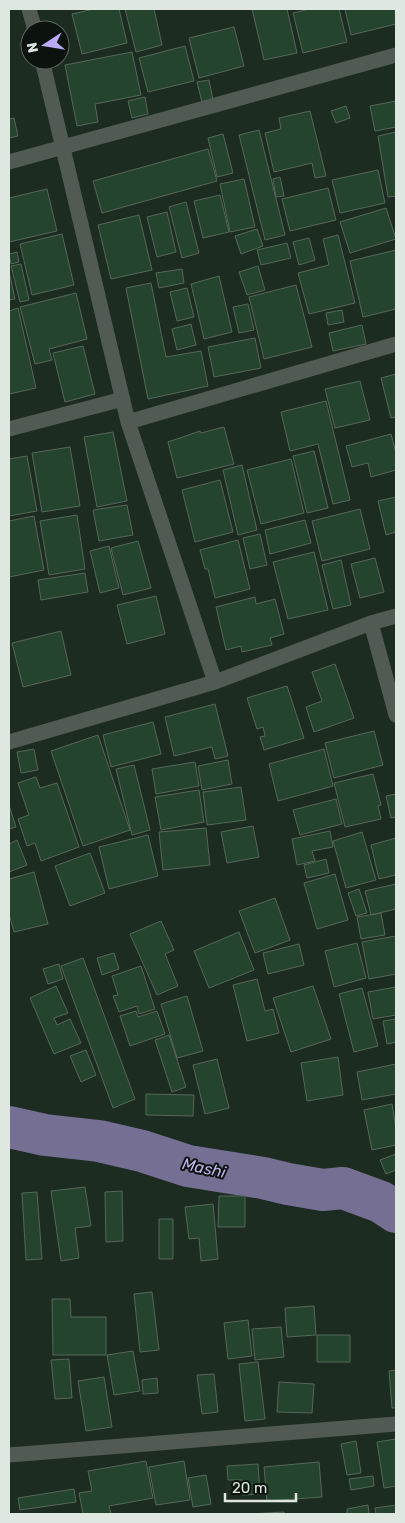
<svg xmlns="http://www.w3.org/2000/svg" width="405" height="1523" font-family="Rubik,sans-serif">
<rect width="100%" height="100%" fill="#1d2c21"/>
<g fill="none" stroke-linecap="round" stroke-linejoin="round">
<!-- river -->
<path stroke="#756f93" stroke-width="42" d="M9 1127 45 1135 99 1141 142 1151 188 1166 263 1178 288 1184 323 1190 343 1188 381 1202 396 1212"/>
</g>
<!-- building -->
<path fill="#24442d" stroke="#57675a" d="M94 9H119L127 43 82 54 72 14Z
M125 9H154L162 45 136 52Z
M252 9H287L297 53 264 60Z
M310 9H339L347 42 303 53 293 13Z
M345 9H395L396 24 351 35Z
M234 27 244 66 199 78 189 38Z
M185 46 194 81 148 92 139 58Z
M132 52 141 95 95 104 98 122 77 126 65 65Z
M209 80 213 100 202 102 197 82Z
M145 97 148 114 132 118 128 101Z
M396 101V127L375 131 370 106Z
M346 106 350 118 336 123 331 111Z
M310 111 326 176 315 178 312 163 274 172 265 133 281 129 279 118Z
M14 118 18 136 9 138V119Z
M259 130 285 235 265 240 239 135Z
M396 132V196L388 197 378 136Z
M223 134 233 173 217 177 208 138Z
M208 149 217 181 102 213 93 181Z
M378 170 385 203 340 213 332 180Z
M280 177 284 196 276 197 273 179Z
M244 179 255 227 230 232 220 184Z
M328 188 336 220 290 231 282 199Z
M47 189 57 231 9 242V198Z
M220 195 229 232 203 238 194 201Z
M186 202 199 253 182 258 169 207Z
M386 208 396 239 350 253 340 222Z
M167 212 176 252 157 257 147 217Z
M139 215 152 270 111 279 98 225Z
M257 229 263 246 241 254 235 236Z
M62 234 74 285 32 295 20 244Z
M338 235 355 303 309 314 298 273 329 265 323 239Z
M309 238 315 260 299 265 293 242Z
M287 243 291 258 261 265 257 250Z
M396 250V309L363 317 350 261Z
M17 252 19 262 11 264 9 254Z
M21 264 29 300 20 302 11 266Z
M258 266 265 290 247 295 239 272Z
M182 269 184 283 159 288 156 273Z
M9 271 15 299 9 300Z
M219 276 232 332 204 339 191 284Z
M151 283 166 357 201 351 208 386 148 399 126 288Z
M296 285 312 347 264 359 249 297Z
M187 288 194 317 177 321 170 292Z
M76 293 87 339 49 349 52 360 35 364 20 307Z
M248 304 254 330 239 333 233 307Z
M18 308 36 388 9 394V311Z
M342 310 344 322 328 325 326 313Z
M191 324 196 345 177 350 172 329Z
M362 325 366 344 333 351 329 333Z
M255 338 261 368 214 377 208 347Z
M83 346 95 394 65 402 53 353Z
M396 374V417L391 418 381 378Z
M360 381 370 420 335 428 325 389Z
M326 401 350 500 333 504 318 444 290 451 281 412Z
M224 427 234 464 177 478 168 442 200 431 201 433Z
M113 432 127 501 97 507 84 437Z
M391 434 396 453V470L371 477 368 463 352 467 346 446Z
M70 447 80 506 42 512 32 453Z
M314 451 328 508 307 513 293 456Z
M27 456 37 511 9 516V459Z
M291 459 304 513 261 524 247 470Z
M242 465 257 530 238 535 223 470Z
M220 480 233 532 195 542 182 490Z
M396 497V532L386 535 378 501Z
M127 505 133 535 99 541 93 510Z
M360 509 370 549 322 561 312 521Z
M77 515 85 569 49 575 40 521Z
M34 516 44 570 9 577V521Z
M305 520 311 543 270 554 265 530Z
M260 534 267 565 250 569 243 538Z
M238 540 250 589 215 598 208 569H205L200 550Z
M138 541 151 588 123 595 111 548Z
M109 546 119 588 100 593 90 551Z
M314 552 328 610 288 619 273 562Z
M375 558 384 592 360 598 351 564Z
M341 560 351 605 333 609 322 565Z
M85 573 88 592 41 600 38 580Z
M156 596 165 634 127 644 117 605Z
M255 597 256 604 275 599 284 634 270 638 272 645 242 652 241 646 226 650 216 607Z
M61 631 71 675 23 687 12 643Z
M335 664 354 718 314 732 306 707 322 701 312 672Z
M287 686 304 738 264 750 260 737 265 736 263 727 257 729 247 698Z
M215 704 228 756 215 759 212 747 174 756 165 717Z
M153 722 161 754 111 767 103 735Z
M374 731 383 765 334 778 325 743Z
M98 735 130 830 83 846 51 751Z
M34 749 38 770 21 773 17 752Z
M324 749 333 786 278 801 269 764Z
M228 760 232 784 202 790 198 766Z
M195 762 199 786 156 794 152 769Z
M134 765 150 830 132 835 116 769Z
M373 774 381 805 378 806 381 819 345 827 334 783Z
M36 777 40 788 57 783 79 847 41 861 35 843 27 846 18 819 29 815 18 783Z
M241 787 246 820 207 825 203 792Z
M199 790 204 822 161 830 155 797Z
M396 794V817L391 818 386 796Z
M336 799 342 824 300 835 293 810Z
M9 805 16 827 9 829Z
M253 826 259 857 227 863 221 832Z
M206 828 210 865 163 870 159 832Z
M330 831 333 847 312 851 315 861 297 865 292 839Z
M362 832 376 880 346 888 333 841Z
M148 835 158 876 109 889 99 847Z
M396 838V875L379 879 371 845Z
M17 840 27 865 9 872V844Z
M90 853 105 893 70 906 55 866Z
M326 859 329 873 307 878 304 865Z
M34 872 48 924 14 932 9 914V879Z
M335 874 348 920 317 929 304 883Z
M396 884V909L371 915 365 891Z
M359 889 367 913 356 916 348 893Z
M275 898 290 940 255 953 239 911Z
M381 913 385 935 361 939 357 917Z
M161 921 174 950 165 954 178 986 157 995 130 934Z
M239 932 254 970 209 988 194 951Z
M396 936V974L369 979 362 942Z
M357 943 366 978 334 987 325 951Z
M299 944 304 965 268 974 263 953Z
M114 953 119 969 102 975 97 958Z
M83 958 135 1099 113 1108 61 966Z
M59 964 63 979 48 984 43 969Z
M141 966 155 1009 139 1014 137 1006 119 1012 113 996 118 995 112 976Z
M257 979 265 1011 273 1009 279 1033 247 1041 233 985Z
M56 986 68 1013 54 1018 57 1025 70 1019 81 1043 54 1054 30 998Z
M313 986 331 1039 291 1052 273 998Z
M396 987V1015L373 1019 368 992Z
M362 988 378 1046 354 1052 339 994Z
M187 996 203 1051 177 1058 161 1004Z
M136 1011 138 1017 157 1011 165 1034 130 1046 120 1016Z
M396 1019V1042L387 1044 383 1021Z
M169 1035 186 1087 172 1092 155 1040Z
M86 1050 96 1075 81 1082 70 1056Z
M338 1057 343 1095 307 1101 301 1063Z
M217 1059 229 1108 205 1114 193 1065Z
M396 1064V1094L362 1100 357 1072Z
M146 1094 194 1095 193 1116 146 1115Z
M392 1104 396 1129V1145L372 1150 364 1110Z
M396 1154V1170L386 1174 380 1160Z
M85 1187 91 1226 75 1228 79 1258 61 1261 51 1191Z
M122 1191 123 1241 106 1242 105 1192Z
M37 1192 42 1259 26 1260 22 1193Z
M219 1196H245V1227H218Z
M213 1204 218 1259 201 1261 199 1238 189 1239 185 1207Z
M159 1219H173V1259H159Z
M152 1292 159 1350 140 1352 134 1294Z
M52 1299H70L71 1317H106V1355H53Z
M314 1306 316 1335 287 1337 285 1308Z
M248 1320 252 1356 228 1359 224 1323Z
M281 1327 284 1357 255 1360 252 1329Z
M317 1335H350V1362H317Z
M133 1351 140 1391 114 1395 107 1355Z
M69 1359 72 1398 55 1399 51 1360Z
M258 1362 265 1419 245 1421 239 1364Z
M396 1370V1408H392L389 1371Z
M214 1374 218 1412 202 1414 197 1375Z
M104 1377 112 1427 86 1431 78 1381Z
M157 1378 158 1393 143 1394 142 1380Z
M279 1382 314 1384 312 1413 277 1412Z
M396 1439V1486L384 1488 377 1442Z
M356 1441 361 1473 347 1475 341 1444Z
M146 1461 153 1498 109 1506 111 1514H83L79 1493 92 1491 88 1471Z
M184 1461 190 1500 156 1505 149 1467Z
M319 1462 322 1497 267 1501 264 1467Z
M258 1464 260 1494 243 1495 242 1480H228L227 1466Z
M206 1475 211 1504 193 1507 188 1478Z
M373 1476 374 1486 351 1490 349 1479Z
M74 1489 76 1502 20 1510 18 1498Z
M368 1505 369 1514H347V1509Z
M396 1505V1514H376L375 1508Z
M284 1512V1514H250Z"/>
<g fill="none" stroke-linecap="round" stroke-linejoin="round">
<!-- minor -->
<path stroke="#525a54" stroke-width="15" d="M29 9 35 30
M42 60 128 422 215 682
M9 162 396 55
M128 422 396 344
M9 429 123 399
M371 623 396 715
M9 742 215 682 371 623 396 616
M9 1455 396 1424"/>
</g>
<g text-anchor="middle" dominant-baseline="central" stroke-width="4" stroke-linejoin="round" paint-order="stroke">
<!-- water labels -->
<g font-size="16" font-style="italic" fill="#c0b5f1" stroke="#0c120e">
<text transform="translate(204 1168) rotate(12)">Mashi</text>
</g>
</g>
<!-- border -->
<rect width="405" height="1523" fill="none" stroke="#dee7e0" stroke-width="20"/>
<!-- north arrow -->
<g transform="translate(45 45) rotate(258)"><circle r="24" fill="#0c120e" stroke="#606762"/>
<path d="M0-4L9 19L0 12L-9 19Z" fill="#baaaf7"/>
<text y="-8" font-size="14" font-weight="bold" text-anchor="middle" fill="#dee7e0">N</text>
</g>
<!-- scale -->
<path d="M225 1493v8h71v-8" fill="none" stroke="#dee7e0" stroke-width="2.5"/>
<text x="232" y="1493" font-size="15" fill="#dee7e0" stroke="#0c120e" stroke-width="4" paint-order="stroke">20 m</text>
</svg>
